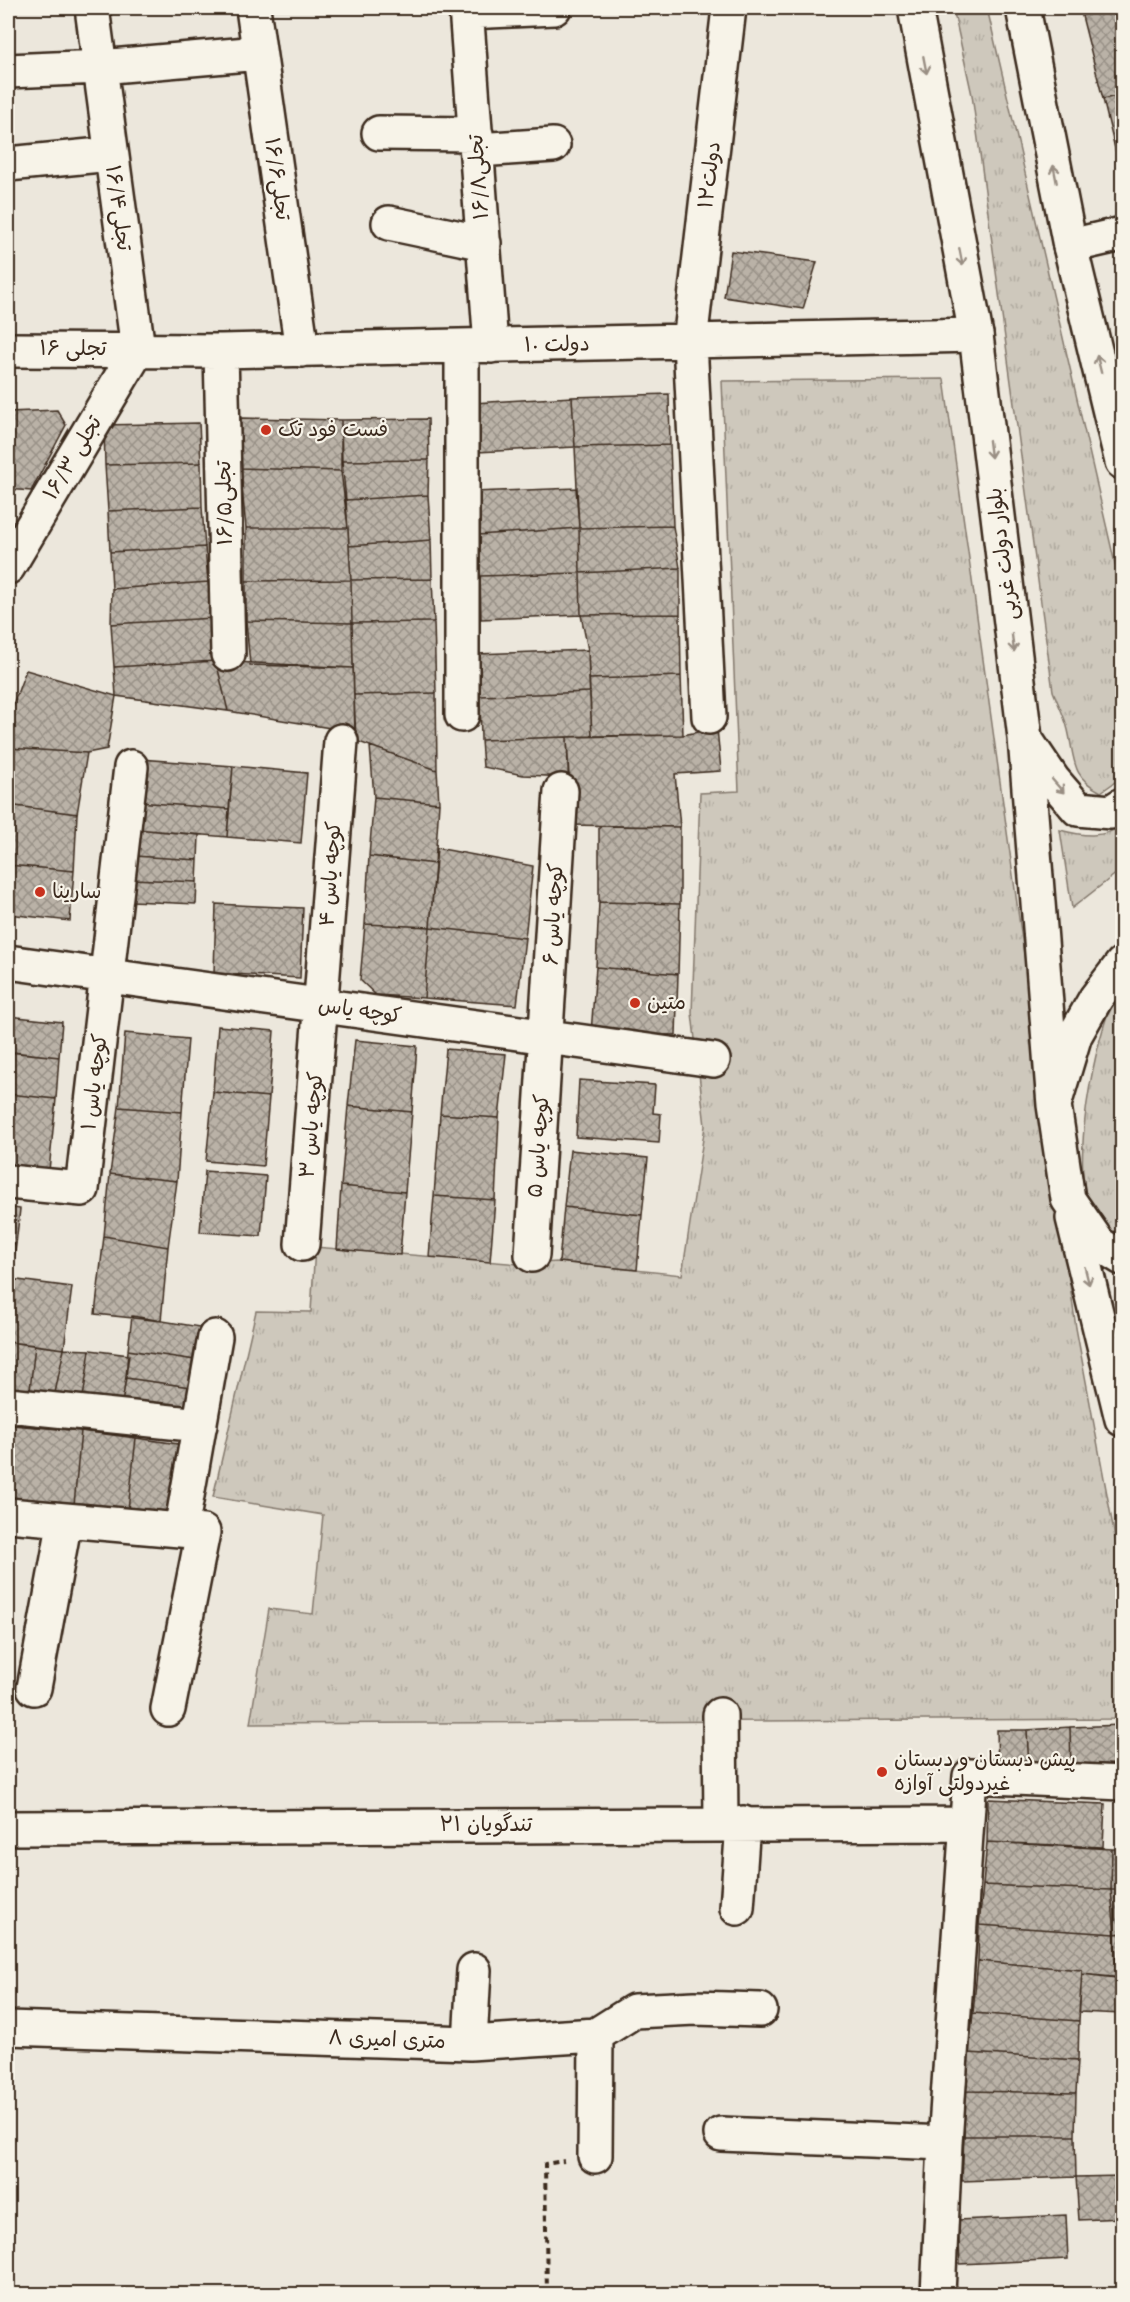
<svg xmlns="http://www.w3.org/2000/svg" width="1130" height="2302" font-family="Mynerve,'Playpen Sans Arabic',sans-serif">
<defs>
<pattern id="grass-tufts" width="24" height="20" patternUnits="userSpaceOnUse" patternTransform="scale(1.5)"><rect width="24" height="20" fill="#cec8bc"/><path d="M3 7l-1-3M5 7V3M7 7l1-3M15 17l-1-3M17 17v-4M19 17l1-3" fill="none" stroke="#b2aca1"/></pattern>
<pattern id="building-cross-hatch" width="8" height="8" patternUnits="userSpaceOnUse" patternTransform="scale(1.5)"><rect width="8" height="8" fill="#bab2a7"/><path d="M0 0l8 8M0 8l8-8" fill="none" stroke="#989187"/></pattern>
</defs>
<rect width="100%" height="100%" fill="#ece7dc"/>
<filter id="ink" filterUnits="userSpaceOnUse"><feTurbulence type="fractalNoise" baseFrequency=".0167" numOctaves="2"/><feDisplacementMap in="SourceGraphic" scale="12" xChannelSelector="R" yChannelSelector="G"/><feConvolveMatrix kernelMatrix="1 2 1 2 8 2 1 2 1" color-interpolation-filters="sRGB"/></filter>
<g filter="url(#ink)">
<!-- grass -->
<path fill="url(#grass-tufts)" stroke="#84796d" stroke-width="1.5" d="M953 8H987L1122 594V777L1101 792C1071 777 1075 760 1068 730 1065 717 1058 704 1053 691L972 95Z
M944 379 1076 1328 1122 1575 1120 1719 250 1724 269 1609 313 1614 323 1515 213 1497 256 1311 311 1312 315 1247 519 1264 559 1262 682 1275 705 1126 692 1013 700 793 739 791 722 381Z
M1122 825V869L1072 908 1060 830C1082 836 1104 839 1122 825Z
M1122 979V1246C1106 1233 1092 1221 1087 1200 1072 1149 1097 1025 1122 979Z"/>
<!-- building -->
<path fill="url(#building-cross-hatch)" stroke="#3b2a1e" stroke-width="1.5" d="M1098 8H1122V95L1103 99 1081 12Z
M1122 95V160L1118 161 1103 99Z
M731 251 817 262 803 309 724 297Z
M669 394 670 445 575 447 572 397Z
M572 397 575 447 477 452 474 403Z
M57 410 66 425 31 491 8 489V412Z
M241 418 341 420V471L240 468Z
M428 419 429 460 342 461 341 420Z
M199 423 201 463 105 465 104 425Z
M670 445 673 526 579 528 575 447Z
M429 460 428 495 346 500 342 461Z
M201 463 202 507 108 511 105 465Z
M240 468 341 471 348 528H246Z
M576 488 579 528 478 535 474 492Z
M428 495 431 540 349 546 346 500Z
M202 507 205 547 110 552 108 511Z
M673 526 680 568 580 573 579 528Z
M246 528H348L351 580 246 581Z
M579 528 580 573 480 576 478 535Z
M431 540 432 579 351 580 349 546Z
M205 547 208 582 112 589 110 552Z
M680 568V614L581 615 580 573Z
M580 573 581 615 481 619 480 576Z
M432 579 434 622 352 623 351 580Z
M351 580 352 623 246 621V581Z
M208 582 214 618 111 624 112 589Z
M680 614 681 676 589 679 588 650 581 615Z
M214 618 216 661 114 667 111 624Z
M246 621 352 623 353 668 250 665Z
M434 622 436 693 354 695 352 623Z
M588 650 590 692 480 696 477 654Z
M216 661 228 711 116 696 114 667Z
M216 661 353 668 355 732 228 711Z
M26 670 116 696 107 749 87 753 8 748V718Z
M681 676 683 735 592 736 589 679Z
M590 692 592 736 481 740 480 696Z
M436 693 437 770 356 741 354 695Z
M717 728 721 771 675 774 680 827 570 825 567 737 683 735Z
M567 737 569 777 523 775 483 767 481 740Z
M370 746 437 770 439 803 374 797Z
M8 748 87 753 77 814 8 805Z
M140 759 233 766 229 809 138 802Z
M233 766 307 773 301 843 227 837Z
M374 797 439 803 435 864 369 856Z
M138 802 229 809 227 837 136 829Z
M8 805 77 814 74 871 8 865Z
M599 826 680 827V904L599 902Z
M136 829 199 835 198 860 134 856Z
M437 848 533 866 525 938 430 927Z
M134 856 198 860 197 882 133 879Z
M369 856 435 864 430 927 365 924Z
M8 865 74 871 70 921 8 914Z
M133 879 197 882 196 904 132 901Z
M599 902 680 904 678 974 596 967Z
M216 904 303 908 300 978 214 973Z
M365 924 430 927 424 998 376 995 360 980Z
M430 927 525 938 517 1005 424 998Z
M596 967 678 974 676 1035 591 1033Z
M8 1016 62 1022 59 1057 8 1052Z
M218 1026 274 1031 269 1097 213 1092Z
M125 1033 188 1039 182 1112 119 1107Z
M355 1040 417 1046 412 1112 348 1106Z
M446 1049 506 1054 499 1118 440 1114Z
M12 1052 59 1057 56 1099 8 1094Z
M579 1080 655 1085 653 1113 661 1114 659 1143 576 1137Z
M213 1092 269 1097 263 1166 206 1161Z
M8 1094 56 1099 49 1171 8 1167Z
M348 1106 412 1112 405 1192 341 1186Z
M119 1107 182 1112 177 1181 110 1174Z
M440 1114 499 1118 495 1200 434 1196Z
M570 1150 648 1158 642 1215 564 1207Z
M205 1171 266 1176 261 1236 200 1232Z
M110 1174 177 1181 168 1247 104 1236Z
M341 1186 405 1192 400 1255 337 1249Z
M434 1196 495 1200 490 1262 429 1257Z
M8 1207 20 1209 16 1244 8 1243Z
M564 1207 642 1215 637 1270 559 1262Z
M104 1236 168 1247 161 1321 95 1314Z
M8 1243 16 1244 8 1303Z
M10 1279 72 1287 64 1349 8 1342Z
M132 1316 200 1327 195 1360 128 1350Z
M8 1342 35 1345 30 1390 8 1389Z
M35 1345 64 1349 55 1393 30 1390Z
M64 1349 90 1350 83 1398 55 1393Z
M90 1350 129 1355 122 1404 83 1398Z
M128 1350 195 1360 190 1387 126 1378Z
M126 1378 190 1387 186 1414 122 1404Z
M8 1413 14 1414 8 1468Z
M12 1425 81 1431 74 1505 8 1508V1468Z
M81 1431 136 1438 128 1510 74 1505Z
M136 1438 178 1444 171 1514 128 1510Z
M1122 1725V1768L1071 1769 1070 1727Z
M1070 1727 1071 1769H1029L1027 1730Z
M997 1730H1027L1029 1769 998 1771Z
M988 1799 1105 1804 1103 1847 987 1842Z
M987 1842 1112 1849 1111 1890 983 1885Z
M1112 1849H1122V1890H1111Z
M983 1885 1111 1890 1115 1934 979 1925Z
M1111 1890H1122V1933L1115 1934Z
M979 1925 1115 1934 1116 1978 1082 1974V1970L978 1961Z
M1122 1933V1978H1116L1115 1934Z
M978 1961 1082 1970 1079 2021 973 2013Z
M1082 1974 1122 1978V2014L1079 2012Z
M973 2013 1079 2021 1078 2060 969 2053Z
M969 2053 1078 2060 1076 2093 965 2091Z
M965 2091 1076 2093 1075 2136H964Z
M964 2136H1075L1076 2177 962 2181Z
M1122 2176V2218L1079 2220 1076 2177Z
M1066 2215 1068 2259 960 2264 958 2220Z"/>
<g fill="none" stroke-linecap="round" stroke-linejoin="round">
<defs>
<path id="minor" d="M92 8 138 349
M253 8 302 350
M466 8 491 346
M467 12 554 8
M8 71 100 67 259 53
M379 133 476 134
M477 150 553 145
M8 164 111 154
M389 223 484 243
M1070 246 1122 234
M462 347V715
M8 350 221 351 976 335
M221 351 228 654
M8 567 138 349
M709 717 690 342 729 8
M8 962 713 1060
M8 1182 82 1189 131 767
M302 1244 341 741
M532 1255 561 791
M8 1405 200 1425
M8 1515 203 1532 168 1709
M181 1530 215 1337
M34 1688 65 1520
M720 1715 721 1823
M8 1828 965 1824
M737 1908 743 1823
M8 2028 470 2043 596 2035 634 2011 695 2008 760 2010
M470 2043 474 1970
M721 2134 945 2143
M595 2156 596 2035
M938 2294 945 2143 970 1776 1122 1783"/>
<path id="major" d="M915 8 976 335 1025 738 1054 1105
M1023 8 1070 246 1122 462
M1026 740 1053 780 1078 809 1111 812 1122 805
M1122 964 1096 998 1075 1035 1054 1105 1068 1199 1099 1244 1122 1258
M1073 1218 1122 1419"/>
</defs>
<!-- minor casing -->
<use href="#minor" stroke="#3b2a1e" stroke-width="38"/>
<!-- major casing -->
<use href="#major" stroke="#3b2a1e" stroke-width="38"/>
<!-- path -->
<path stroke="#3b2a1e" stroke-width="4" stroke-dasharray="6 4.5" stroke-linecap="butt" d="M547 2294 545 2164 564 2161"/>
<!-- minor -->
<use href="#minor" stroke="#f7f3e8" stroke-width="33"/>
<!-- major -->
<use href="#major" stroke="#f7f3e8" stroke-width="33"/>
</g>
<!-- one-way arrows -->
<defs><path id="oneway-shaft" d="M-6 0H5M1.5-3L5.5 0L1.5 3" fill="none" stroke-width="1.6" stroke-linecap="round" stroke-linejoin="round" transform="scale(1.5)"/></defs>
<g stroke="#998e83">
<use href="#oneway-shaft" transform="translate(925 65) rotate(79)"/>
<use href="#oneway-shaft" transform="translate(1055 174) rotate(-101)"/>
<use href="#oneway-shaft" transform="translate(961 257) rotate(79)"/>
<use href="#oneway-shaft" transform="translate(1099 364) rotate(-104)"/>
<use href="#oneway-shaft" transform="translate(990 449) rotate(83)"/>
<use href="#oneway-shaft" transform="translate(1013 643) rotate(83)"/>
<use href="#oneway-shaft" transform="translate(1058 786) rotate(49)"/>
<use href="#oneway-shaft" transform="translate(1087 1276) rotate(76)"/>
</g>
</g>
<!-- markers -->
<g fill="#c8321e" stroke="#f7f3e8" stroke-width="2">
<circle cx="266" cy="430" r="6"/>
<circle cx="40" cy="892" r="6"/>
<circle cx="635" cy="1003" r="6"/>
<circle cx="882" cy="1772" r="6"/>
</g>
<g text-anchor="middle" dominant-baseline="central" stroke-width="4.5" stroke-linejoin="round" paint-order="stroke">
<!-- street labels -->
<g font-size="21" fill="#3b2a1e" stroke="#f7f3e8">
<text transform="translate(710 175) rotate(-83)">۱۲دولت</text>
<text transform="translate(479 177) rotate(-94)">تجلی۱۶/۸</text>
<text transform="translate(277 179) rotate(82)">تجلی۱۶/۶</text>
<text transform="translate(118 208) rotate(82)">تجلی۱۶/۴</text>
<text transform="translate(557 345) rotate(-1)">۱۰ دولت</text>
<text x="73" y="349">۱۶ تجلی</text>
<text transform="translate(73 458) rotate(-59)">۱۶/۳ تجلی</text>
<text transform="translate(225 503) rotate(-91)">تجلی۱۶/۵</text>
<text transform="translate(1003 554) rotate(-97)">بلوار دولت غربی</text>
<text transform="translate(331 874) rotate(-86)">کوچه یاس ۴</text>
<text transform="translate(554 914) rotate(-87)">کوچه یاس ۶</text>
<text transform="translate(360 1011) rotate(8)">کوچه یاس</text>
<text transform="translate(95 1082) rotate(-83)">کوچه یاس ۱</text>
<text transform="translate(312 1125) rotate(-85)">کوچه یاس ۳</text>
<text transform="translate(539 1146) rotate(-86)">کوچه یاس ۵</text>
<text x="486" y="1825">۲۱ تندگویان</text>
<text transform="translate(387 2040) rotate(2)">۸ متری امیری</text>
</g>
<!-- poi labels -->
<g font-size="21" fill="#3b2a1e" stroke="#f7f3e8" text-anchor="start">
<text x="278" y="430">فست فود تک</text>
<text x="52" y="892">سارینا</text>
<text x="647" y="1003">متین</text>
<text x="894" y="1760">پیش دبستان و دبستان<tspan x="894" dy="24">غیردولتی آوازه</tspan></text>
</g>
</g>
<!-- margin -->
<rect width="1130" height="2302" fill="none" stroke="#f7f3e8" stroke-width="30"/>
<rect x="15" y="15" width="1100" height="2272" fill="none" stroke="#3b2a1e" stroke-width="2" filter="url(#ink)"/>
</svg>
